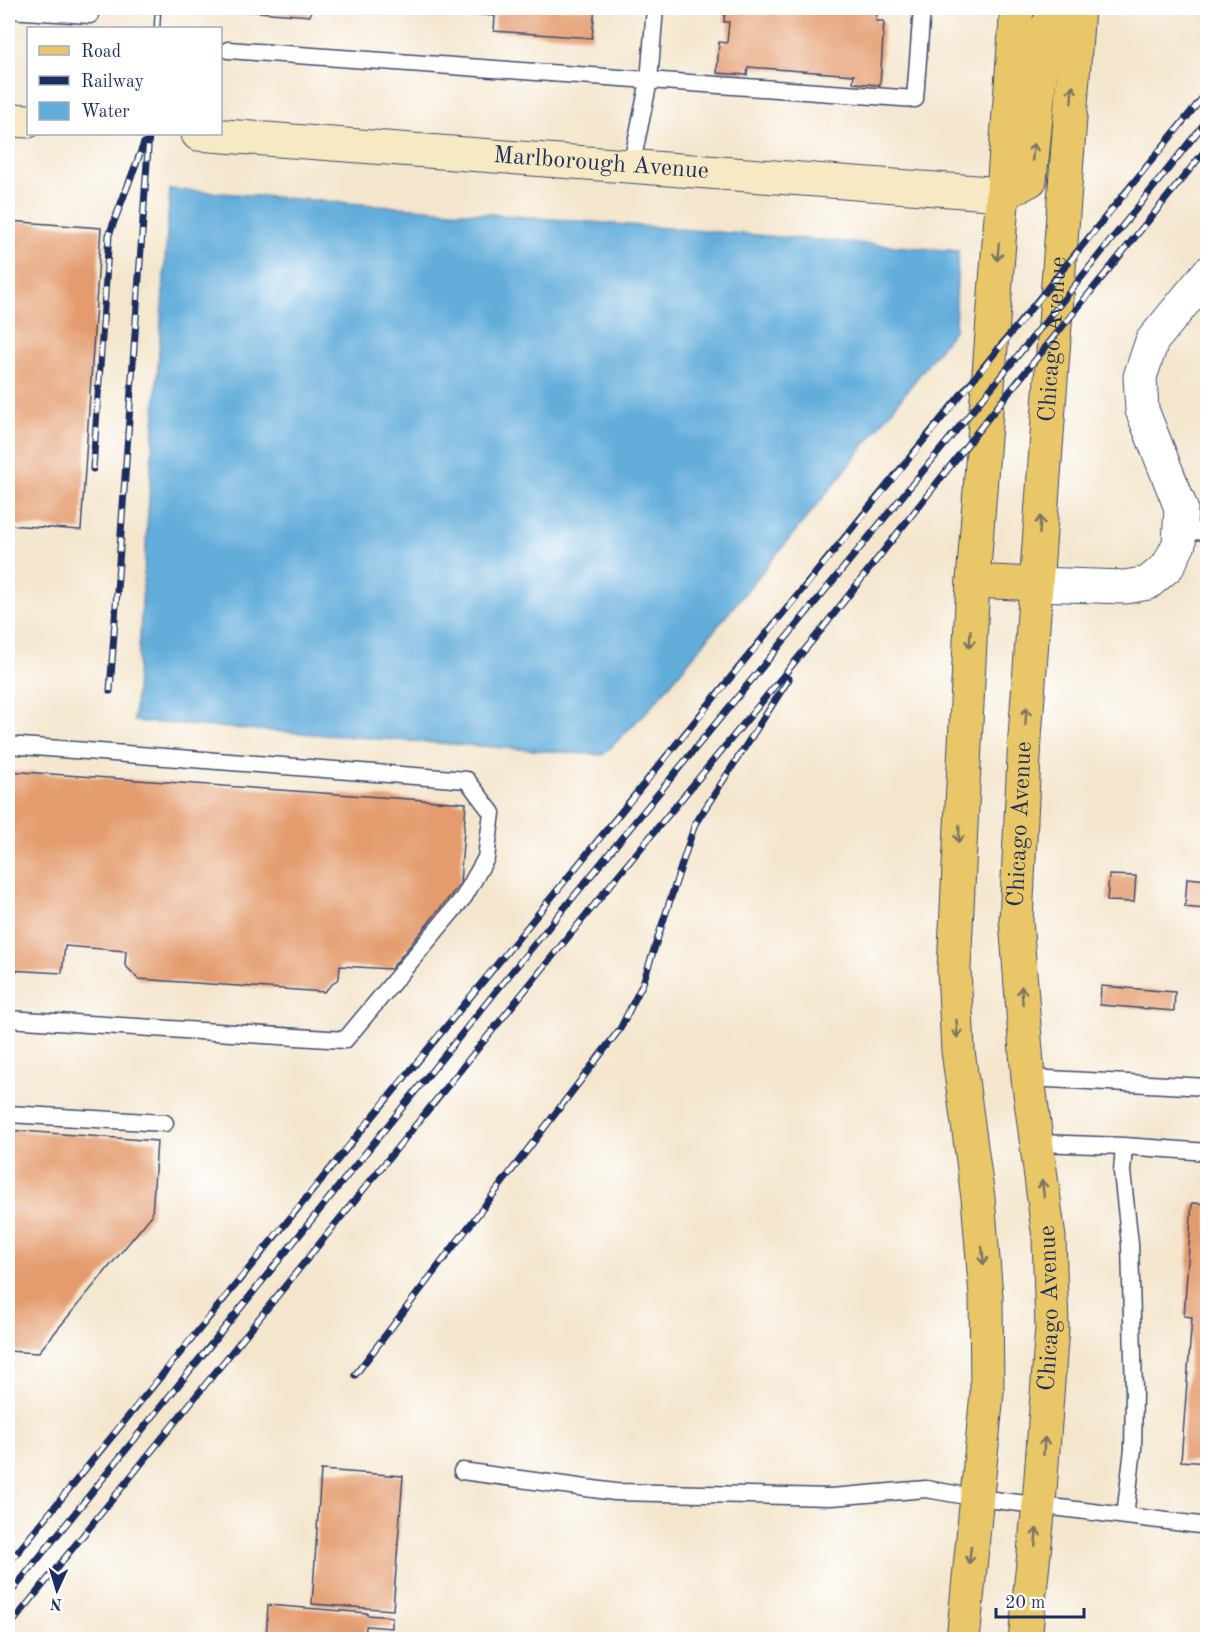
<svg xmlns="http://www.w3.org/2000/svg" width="1215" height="1647" font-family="'Old Standard TT',serif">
<rect width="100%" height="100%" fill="#fff"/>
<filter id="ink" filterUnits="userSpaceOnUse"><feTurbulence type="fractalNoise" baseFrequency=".0167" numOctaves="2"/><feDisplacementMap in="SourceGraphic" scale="12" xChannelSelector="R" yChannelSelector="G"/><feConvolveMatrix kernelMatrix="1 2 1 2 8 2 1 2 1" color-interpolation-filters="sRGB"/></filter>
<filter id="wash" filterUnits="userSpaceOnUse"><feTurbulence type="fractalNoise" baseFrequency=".008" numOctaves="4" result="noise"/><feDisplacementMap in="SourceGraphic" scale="24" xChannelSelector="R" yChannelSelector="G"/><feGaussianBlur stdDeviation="1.35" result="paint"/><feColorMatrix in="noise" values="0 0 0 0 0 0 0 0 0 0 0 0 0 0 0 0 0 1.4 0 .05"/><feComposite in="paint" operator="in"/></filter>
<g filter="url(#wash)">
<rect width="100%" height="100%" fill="#f4e6cd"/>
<!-- water -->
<path fill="#63addb" stroke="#3f6e9c" stroke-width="1.5" d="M170 189 958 251 955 329 839 478 653 705 603 755 134 721Z"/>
<g id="blocks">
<!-- building -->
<path fill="#e49b6d" d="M217 8H311L310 16 217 9Z
M403 8H595L592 38 494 31 495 16 403 9Z
M725 8H877L876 21H884L880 85 853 83 854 75 748 67 747 75 717 73 719 42 727 43 729 22H724Z
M8 221 101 228 81 530 8 525Z
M8 771 466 803 460 884 391 969 340 966 339 978 324 992 138 979 125 965 126 951 65 946 62 973 8 970Z
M1109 875 1136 876 1134 902 1107 901Z
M1187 878 1208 880 1205 909 1185 907Z
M1101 986 1175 992 1174 1011 1100 1005Z
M8 1130 157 1141 152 1215 38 1353 8 1351Z
M1192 1203 1208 1204V1463L1181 1461 1192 1317 1184 1316Z
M321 1470 403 1476 393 1610 312 1604Z
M268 1605 367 1613V1615L392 1617V1628L366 1626 365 1640H266Z"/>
</g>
</g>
<g filter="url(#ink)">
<use href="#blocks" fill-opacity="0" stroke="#3c4a6f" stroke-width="1.5"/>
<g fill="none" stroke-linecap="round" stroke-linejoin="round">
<defs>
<path id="lane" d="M8 10 90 15
M228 50 915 99 922 8
M631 167 649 81 655 8
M1180 530 1208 532
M8 745 467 780 492 813 486 858 464 897 345 1040 8 1019
M1028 1078 1208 1087
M8 1114 165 1123
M1038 1143 1124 1146
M462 1471 615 1492 831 1497 926 1489 978 1498 1208 1526
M1125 1516 1133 1449 1134 1392 1130 1244 1122 1172 1124 1146 1208 1152"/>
<path id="street" d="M1036 584 1125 587 1148 583 1168 566 1179 544 1181 508 1142 410 1140 377 1152 341 1208 273"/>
<g id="secondary">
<path d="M8 120 28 121"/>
<path id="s1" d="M198 134 1003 194"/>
</g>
<g id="primary">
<path d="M1003 194 1030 180 1044 34 1056 8"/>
<path d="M973 581 1036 584"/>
<path d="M963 1640 987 1393 986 1296 978 1198 958 1051 954 969 973 581 1017 8"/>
<path id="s2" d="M1025 1640 1039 1504 1052 1327 1049 1238 1028 1078 1016 920 1025 737 1078 8"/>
</g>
</defs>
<!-- lane casing -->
<use href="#lane" stroke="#3c4a6f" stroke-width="19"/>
<!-- street casing -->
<use href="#street" stroke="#3c4a6f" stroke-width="35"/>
<!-- secondary casing -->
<use href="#secondary" stroke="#3c4a6f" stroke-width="35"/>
<!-- primary casing -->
<use href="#primary" stroke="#3c4a6f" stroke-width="35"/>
<!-- lane -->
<use href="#lane" stroke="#fff" stroke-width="16"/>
<!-- street -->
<use href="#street" stroke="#fff" stroke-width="33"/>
<!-- secondary -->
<use href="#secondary" stroke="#f6e9c3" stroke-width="33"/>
<!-- primary -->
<use href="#primary" stroke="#e9c769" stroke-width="33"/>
<defs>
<path id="rail" d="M157 28 158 8
M93 469 109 235 144 143
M110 691 149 134
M355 1375 620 1029 643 983 695 824 789 679
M8 1564C407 1072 810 584 1208 91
M8 1596 506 979 1056 309 1208 119
M8 1628 616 878 822 629 985 422 1208 147"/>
</defs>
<!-- rail casing -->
<use href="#rail" stroke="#1b2f5e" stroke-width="7"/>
<!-- rail -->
<use href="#rail" stroke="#fff" stroke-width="4.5" stroke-dasharray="14" stroke-linecap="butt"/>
</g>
<!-- one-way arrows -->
<defs><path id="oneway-shaft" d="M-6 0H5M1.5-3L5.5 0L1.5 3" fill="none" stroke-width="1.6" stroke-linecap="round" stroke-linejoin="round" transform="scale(1.5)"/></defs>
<g stroke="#787363">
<use href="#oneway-shaft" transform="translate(1072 94) rotate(-86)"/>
<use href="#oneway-shaft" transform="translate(1033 152) rotate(-84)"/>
<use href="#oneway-shaft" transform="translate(998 252) rotate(95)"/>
<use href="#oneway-shaft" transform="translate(1040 525) rotate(-86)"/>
<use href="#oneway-shaft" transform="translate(970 639) rotate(93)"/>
<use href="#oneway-shaft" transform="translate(1026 716) rotate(-86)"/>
<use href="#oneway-shaft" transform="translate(959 834) rotate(93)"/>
<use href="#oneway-shaft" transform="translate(1022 995) rotate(-94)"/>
<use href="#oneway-shaft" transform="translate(957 1029) rotate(87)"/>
<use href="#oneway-shaft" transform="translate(1043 1189) rotate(-97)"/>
<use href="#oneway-shaft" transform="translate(983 1256) rotate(85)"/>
<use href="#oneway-shaft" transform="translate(1044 1446) rotate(-86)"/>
<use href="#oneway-shaft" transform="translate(1036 1537) rotate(-85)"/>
<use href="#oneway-shaft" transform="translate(970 1555) rotate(97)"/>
</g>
</g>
<g text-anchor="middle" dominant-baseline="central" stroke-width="4.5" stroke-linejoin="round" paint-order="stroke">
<!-- street labels -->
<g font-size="24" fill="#1b2f5e" stroke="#fff">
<text stroke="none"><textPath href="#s1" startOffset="404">Marlborough Avenue</textPath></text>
<text stroke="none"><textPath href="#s2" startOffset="1305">Chicago Avenue</textPath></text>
<text stroke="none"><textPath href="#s2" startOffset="819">Chicago Avenue</textPath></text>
<text stroke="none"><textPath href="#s2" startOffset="333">Chicago Avenue</textPath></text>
</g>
</g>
<!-- margin -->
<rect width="1215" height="1647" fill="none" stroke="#fff" stroke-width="30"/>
<!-- legend -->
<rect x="27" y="27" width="195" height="108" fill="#ffffff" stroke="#a4acbf" stroke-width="1.5"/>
<rect x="39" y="46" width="30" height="9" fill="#e9c769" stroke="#a4acbf" stroke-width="1.5"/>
<text x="81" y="57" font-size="18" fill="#1b2f5e">Road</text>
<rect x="39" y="76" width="30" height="9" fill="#1b2f5e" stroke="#a4acbf" stroke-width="1.5"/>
<text x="81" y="87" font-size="18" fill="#1b2f5e">Railway</text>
<rect x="39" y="102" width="30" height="18" fill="#63addb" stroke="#a4acbf" stroke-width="1.5"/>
<text x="81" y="117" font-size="18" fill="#1b2f5e">Water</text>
<!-- north arrow -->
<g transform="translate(57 1590) rotate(184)" stroke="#ffffff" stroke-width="4.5" paint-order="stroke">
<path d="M0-4.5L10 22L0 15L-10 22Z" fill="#1b2f5e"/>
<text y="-9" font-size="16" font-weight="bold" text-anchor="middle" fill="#1b2f5e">N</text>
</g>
<!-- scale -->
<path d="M996 1608v9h88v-9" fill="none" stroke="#1b2f5e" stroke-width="3"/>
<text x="1005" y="1608" font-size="18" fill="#1b2f5e" stroke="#ffffff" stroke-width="4.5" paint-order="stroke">20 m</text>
</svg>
